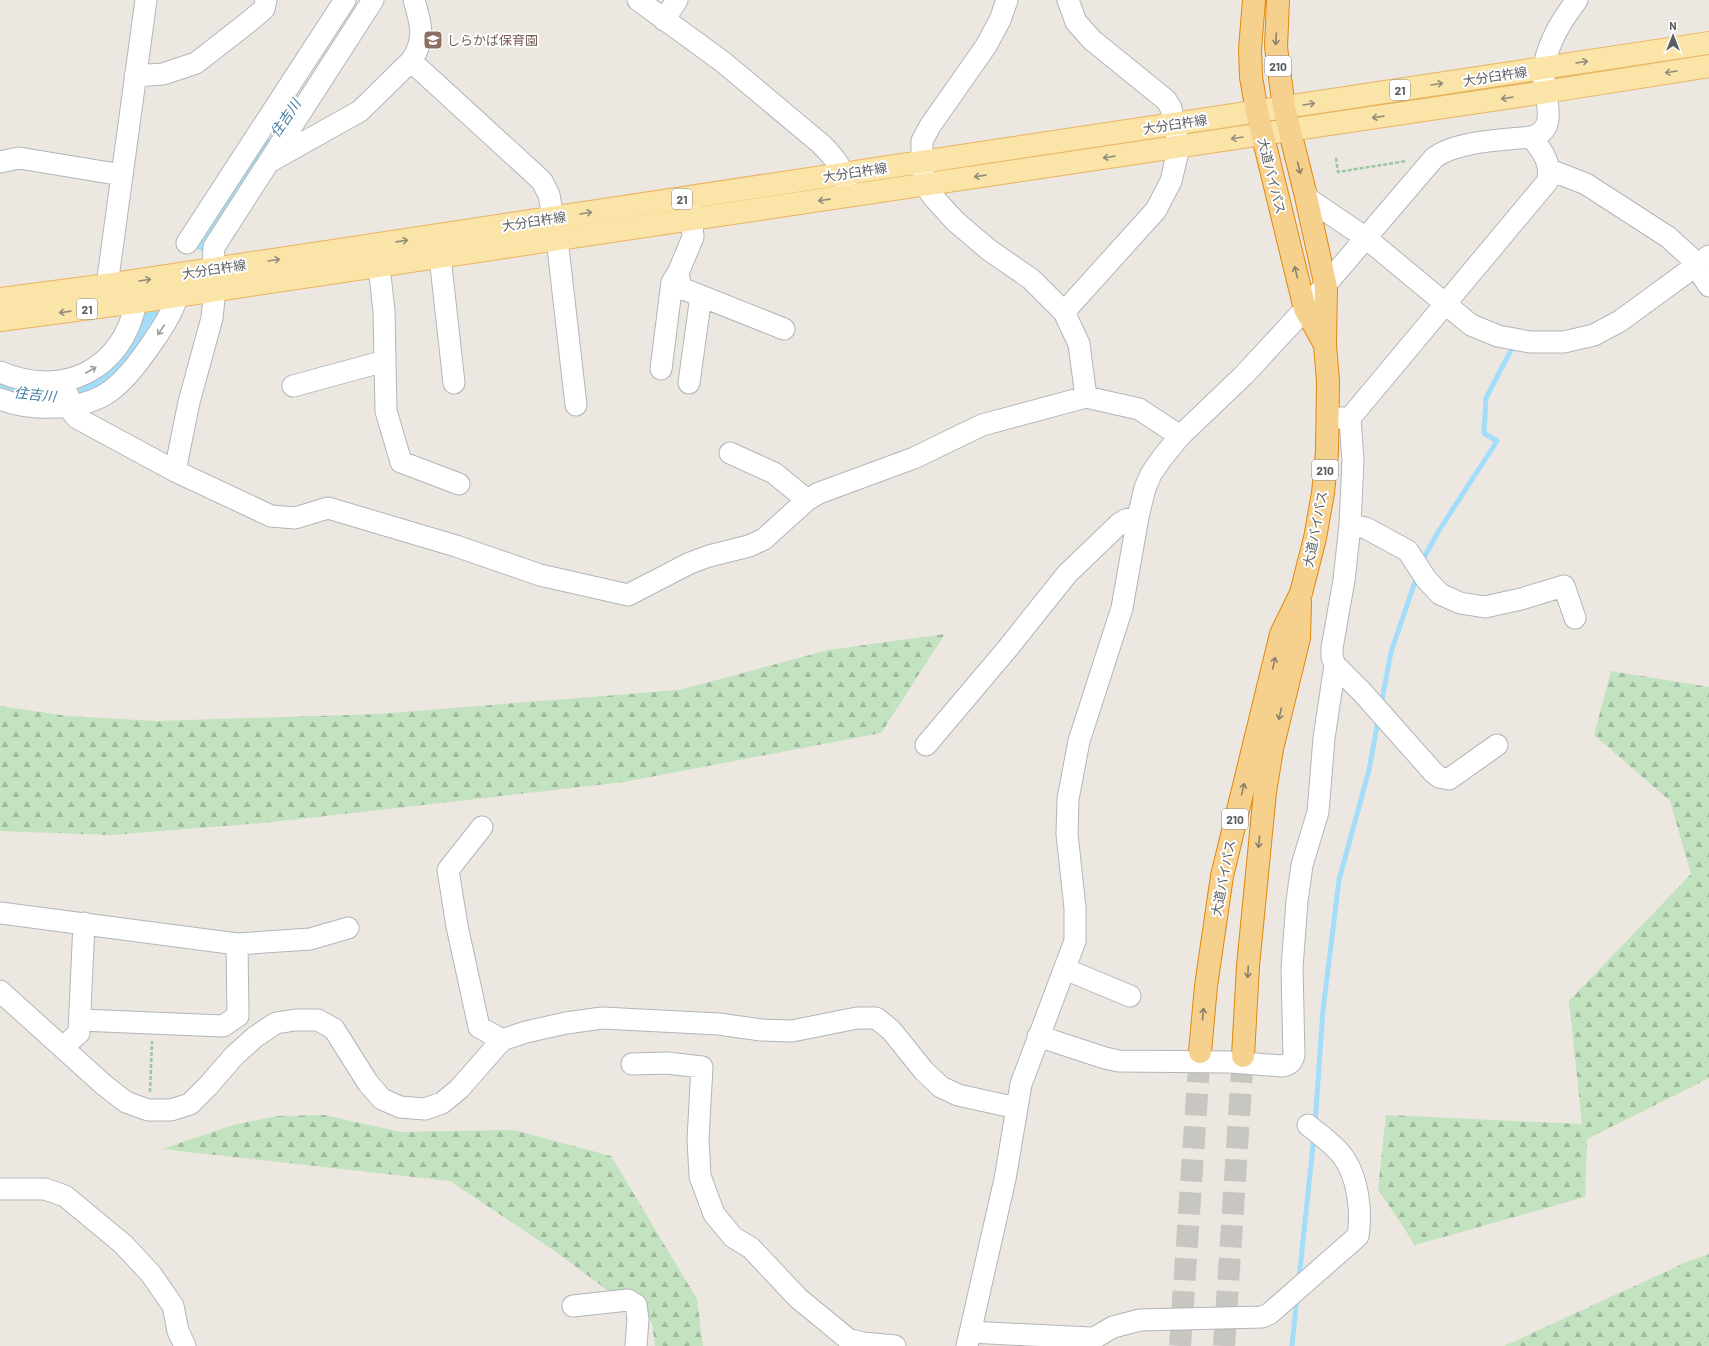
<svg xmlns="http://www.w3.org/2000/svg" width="1709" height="1346" font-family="Barlow,'Noto Sans JP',sans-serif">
<defs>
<pattern id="forest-firs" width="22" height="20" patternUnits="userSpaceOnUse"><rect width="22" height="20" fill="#c3e2bf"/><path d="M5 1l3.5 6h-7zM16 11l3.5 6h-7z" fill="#a1ba9f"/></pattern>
</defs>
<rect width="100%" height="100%" fill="#ece8e1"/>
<!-- forest -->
<path fill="url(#forest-firs)" d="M945 634 881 733 624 782 415 806 263 823 111 835 0 831V706L68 716 156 721 377 714 679 690 828 650Z
M1611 671 1709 687V1078L1587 1139 1585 1197 1415 1245 1378 1189 1386 1115 1582 1124 1569 1001 1691 874 1670 801 1594 735Z
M324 1115 401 1132 514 1130 611 1156 697 1299 703 1346H655L652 1323 556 1252 450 1181 162 1149 233 1125 277 1116Z
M1709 1254V1346H1504L1689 1261Z"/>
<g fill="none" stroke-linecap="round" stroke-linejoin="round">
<!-- stream -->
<path stroke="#a4ddfa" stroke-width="5" d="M1421 563 1438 532 1497 441 1484 433 1486 398 1511 350V345
M1381 705 1391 652 1417 576
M1315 1124 1323 1010 1339 880 1369 770 1378 720
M1299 1279 1314 1136
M1292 1346 1297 1297"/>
<!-- river -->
<path stroke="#a4ddfa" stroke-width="29" d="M206 237 264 152
M0 388C40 404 88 402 119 369 134 354 144 334 155 316"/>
<!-- highway-tunnel -->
<path stroke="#c8c6c1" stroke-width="22" stroke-dasharray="22 11" stroke-linecap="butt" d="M1180 1346 1200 1052
M1224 1346 1243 1056"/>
<defs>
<path id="minor" d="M373 0 214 247 213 269 214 299 212 318 189 402 175 471 271 516 295 518 328 508 456 546 540 575 628 595 690 563 709 556 749 546 764 539 807 500 819 493 914 458 982 425 1086 397 1139 409 1180 436
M638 0 723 62 821 144C837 160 842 167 847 189
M1007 0 1000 20 986 46 930 126 922 141V162L925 185 934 198 955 221 989 250 1031 279 1064 312 1079 344 1086 397
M664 20 677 0
M411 61 542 181 549 195 557 239 576 405
M135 76 163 74 196 63 251 20 264 9 266 0
M0 162 19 158 122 175
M269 162 360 111 411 61C426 40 421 23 414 0
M1550 170 1586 184 1668 237 1689 256 1709 286
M1305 192 1310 200 1366 238 1471 325 1498 336 1530 342H1564L1594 335 1620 321 1709 256
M690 201 693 237 678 273 681 288 784 329
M438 239 454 383
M187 243 345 0
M377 249 384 311 386 411 401 462 459 484
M109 303 107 285 146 0
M1064 312 1156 210 1171 181 1179 147 1171 108 1166 100 1092 40 1076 22 1068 0
M661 369 672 282 678 273
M0 372C63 399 123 370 136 302
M689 383 701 296
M293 386 385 361
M68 395 72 412 77 418 175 471
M0 399C18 406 35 408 54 407 104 407 123 384 150 346 161 330 172 314 178 295
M1337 418H1350L1547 182C1553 165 1542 150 1531 137
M1350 418 1353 461 1350 525 1344 580 1332 648V657L1335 665 1362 692 1433 772 1439 777 1449 779 1497 745
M730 453 774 473 807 500
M1350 525 1366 528 1408 551 1426 579 1440 594 1460 603 1485 607 1521 599 1564 586 1575 618
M926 745 1008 648 1067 574 1119 524 1125 520 1138 517
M482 827 448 870 457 926 479 1027 502 1040
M0 913 237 944 310 939 348 928
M1065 969 1130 996
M0 991 104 1085 126 1102 148 1110H171L190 1104 208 1086 234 1056 255 1037 276 1023 295 1020H318L334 1029 368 1083 382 1099 400 1107 425 1109 442 1103 459 1089 502 1040 526 1032 566 1023 602 1018 719 1024 761 1030 792 1031 857 1018H876L891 1030 924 1071 941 1087 958 1095 1017 1108
M80 1020 223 1026 238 1016 237 944
M1038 1036 1105 1058 1119 1061 1230 1062 1283 1066C1290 1064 1292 1062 1294 1055L1292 968 1297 901 1302 865 1318 812 1324 738 1335 665
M63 1047 79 1033 84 923
M632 1064 667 1063 702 1067 698 1139 700 1176 714 1214 733 1237 751 1248 798 1298 848 1339 863 1343 895 1346
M0 1189H45L65 1196 123 1244 151 1274 173 1306 178 1331 185 1346
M573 1306 628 1300 636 1305 638 1319 636 1346
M970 1332 1090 1338 1096 1337 1113 1327 1140 1320 1262 1317 1269 1314 1358 1236C1362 1212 1358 1178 1344 1158 1335 1145 1320 1135 1308 1125
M967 1346 1005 1179 1021 1084 1075 941V908L1067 834 1068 799 1079 741 1122 608 1138 517 1145 488 1151 474 1162 458 1180 436 1244 375 1305 309 1434 158C1456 141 1502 140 1531 137 1564 129 1539 88 1544 66 1549 40 1562 20 1577 0"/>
<path id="major" d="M0 299 107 285 1709 43
M0 320 136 302 1545 92 1709 66"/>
<path id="highway" d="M1254 0 1250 49 1251 77 1257 112 1305 309 1324 343
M1200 1052 1206 986 1222 876 1281 634 1301 593 1315 538 1323 493 1327 452 1328 381 1325 345 1326 287 1305 192 1284 108 1276 47 1278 0
M1243 1056 1248 966 1265 792 1272 749 1299 638 1300 603"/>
</defs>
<!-- minor casing -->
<use href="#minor" stroke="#b2b5b8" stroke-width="23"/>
<!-- major casing -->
<use href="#major" stroke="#e9b35e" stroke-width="24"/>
<!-- highway casing -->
<use href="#highway" stroke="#e0870d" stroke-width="24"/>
<!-- path -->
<path stroke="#9ac6a1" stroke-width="2.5" stroke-dasharray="4 2" stroke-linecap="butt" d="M1336 158 1338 172 1406 161
M150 1092 152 1041"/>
<!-- minor -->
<use href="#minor" stroke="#fff" stroke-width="21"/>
<!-- major -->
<use href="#major" stroke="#fae4a8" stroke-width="22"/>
<!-- highway -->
<use href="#highway" stroke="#f6d18e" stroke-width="22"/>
</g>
<!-- one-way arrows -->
<defs><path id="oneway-shaft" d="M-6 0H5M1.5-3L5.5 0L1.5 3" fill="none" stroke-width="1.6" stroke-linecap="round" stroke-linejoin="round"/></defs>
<g stroke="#89806e">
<use href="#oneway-shaft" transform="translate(1276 39) rotate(93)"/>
<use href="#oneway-shaft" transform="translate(1299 168) rotate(76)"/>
<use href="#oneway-shaft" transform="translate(1296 272) rotate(-104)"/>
<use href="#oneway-shaft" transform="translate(1274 663) rotate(-77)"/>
<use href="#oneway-shaft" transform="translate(1280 714) rotate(103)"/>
<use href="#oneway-shaft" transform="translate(1243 789) rotate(-76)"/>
<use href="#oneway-shaft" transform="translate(1259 842) rotate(95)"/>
<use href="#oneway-shaft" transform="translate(1248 972) rotate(93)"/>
<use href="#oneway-shaft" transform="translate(1203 1014) rotate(-85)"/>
</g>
<g stroke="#928d7a">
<use href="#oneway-shaft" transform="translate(1582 62) rotate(-9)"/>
<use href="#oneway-shaft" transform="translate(1671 72) rotate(171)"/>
<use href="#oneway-shaft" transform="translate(1437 84) rotate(-9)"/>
<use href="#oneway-shaft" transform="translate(1507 98) rotate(172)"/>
<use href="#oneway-shaft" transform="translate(1309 104) rotate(-9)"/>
<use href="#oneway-shaft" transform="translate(1378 117) rotate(172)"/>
<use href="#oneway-shaft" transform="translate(1237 138) rotate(171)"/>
<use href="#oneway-shaft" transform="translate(1109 157) rotate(172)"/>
<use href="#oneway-shaft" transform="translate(980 176) rotate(172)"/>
<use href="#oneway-shaft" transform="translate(824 200) rotate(172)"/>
<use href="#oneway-shaft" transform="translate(586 213) rotate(-9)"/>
<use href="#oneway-shaft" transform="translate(402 241) rotate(-8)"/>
<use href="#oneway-shaft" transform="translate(274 260) rotate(-9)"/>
<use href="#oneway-shaft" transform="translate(145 280) rotate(-9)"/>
<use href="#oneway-shaft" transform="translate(65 312) rotate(172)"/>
</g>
<g stroke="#9c9ea0">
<use href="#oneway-shaft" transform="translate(161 330) rotate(123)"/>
<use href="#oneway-shaft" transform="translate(91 370) rotate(-30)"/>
</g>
<!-- icons -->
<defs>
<symbol id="school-square" viewBox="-11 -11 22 22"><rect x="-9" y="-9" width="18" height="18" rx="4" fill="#8d6e63" stroke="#fff"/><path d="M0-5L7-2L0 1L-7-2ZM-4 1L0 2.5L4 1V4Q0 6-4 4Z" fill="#fff"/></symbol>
</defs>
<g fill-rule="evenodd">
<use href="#school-square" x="422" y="29" width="22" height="22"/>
</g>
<g text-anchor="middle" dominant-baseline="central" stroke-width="4" stroke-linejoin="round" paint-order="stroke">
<!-- shield labels -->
<g fill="#fff" stroke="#8c8e90" stroke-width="1">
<rect x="1265" y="56" width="26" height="20" rx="3"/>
<rect x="1390" y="80" width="20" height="20" rx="3"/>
<rect x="672" y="189" width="20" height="20" rx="3"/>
<rect x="77" y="299" width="20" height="20" rx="3"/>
<rect x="1312" y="460" width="26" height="20" rx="3"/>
<rect x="1222" y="809" width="26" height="20" rx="3"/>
</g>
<g font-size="12" font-weight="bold" fill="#5a5e61">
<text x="1278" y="66">210</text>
<text x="1400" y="90">21</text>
<text x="682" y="199">21</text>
<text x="87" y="309">21</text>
<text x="1325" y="470">210</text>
<text x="1235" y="819">210</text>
</g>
<!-- education labels -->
<g font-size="13" fill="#785e54" stroke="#fff" text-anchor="start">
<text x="447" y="40">しらかば保育園</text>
</g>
<!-- street labels -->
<g font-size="13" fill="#5a5e61" stroke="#fff">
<text transform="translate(1495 76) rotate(-9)">大分臼杵線</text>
<text transform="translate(1175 124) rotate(-9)">大分臼杵線</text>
<text transform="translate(855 172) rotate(-9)">大分臼杵線</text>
<text transform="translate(1272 176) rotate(76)">大道バイパス</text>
<text transform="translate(534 221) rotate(-9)">大分臼杵線</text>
<text transform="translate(214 269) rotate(-9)">大分臼杵線</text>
<text transform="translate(1315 529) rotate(-79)">大道バイパス</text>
<text transform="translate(1223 878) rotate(-79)">大道バイパス</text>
</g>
<!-- water labels -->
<g font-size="14" font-style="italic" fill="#407aa2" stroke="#fff">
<text transform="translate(285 118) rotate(-56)">住吉川</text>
<text transform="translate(35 394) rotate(6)">住吉川</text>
</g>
</g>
<!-- north arrow -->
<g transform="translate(1673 36)" stroke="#ffffff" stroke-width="3" paint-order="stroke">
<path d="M0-3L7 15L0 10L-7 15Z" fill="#5a5e61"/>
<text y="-6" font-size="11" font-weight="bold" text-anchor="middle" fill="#5a5e61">N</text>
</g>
</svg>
